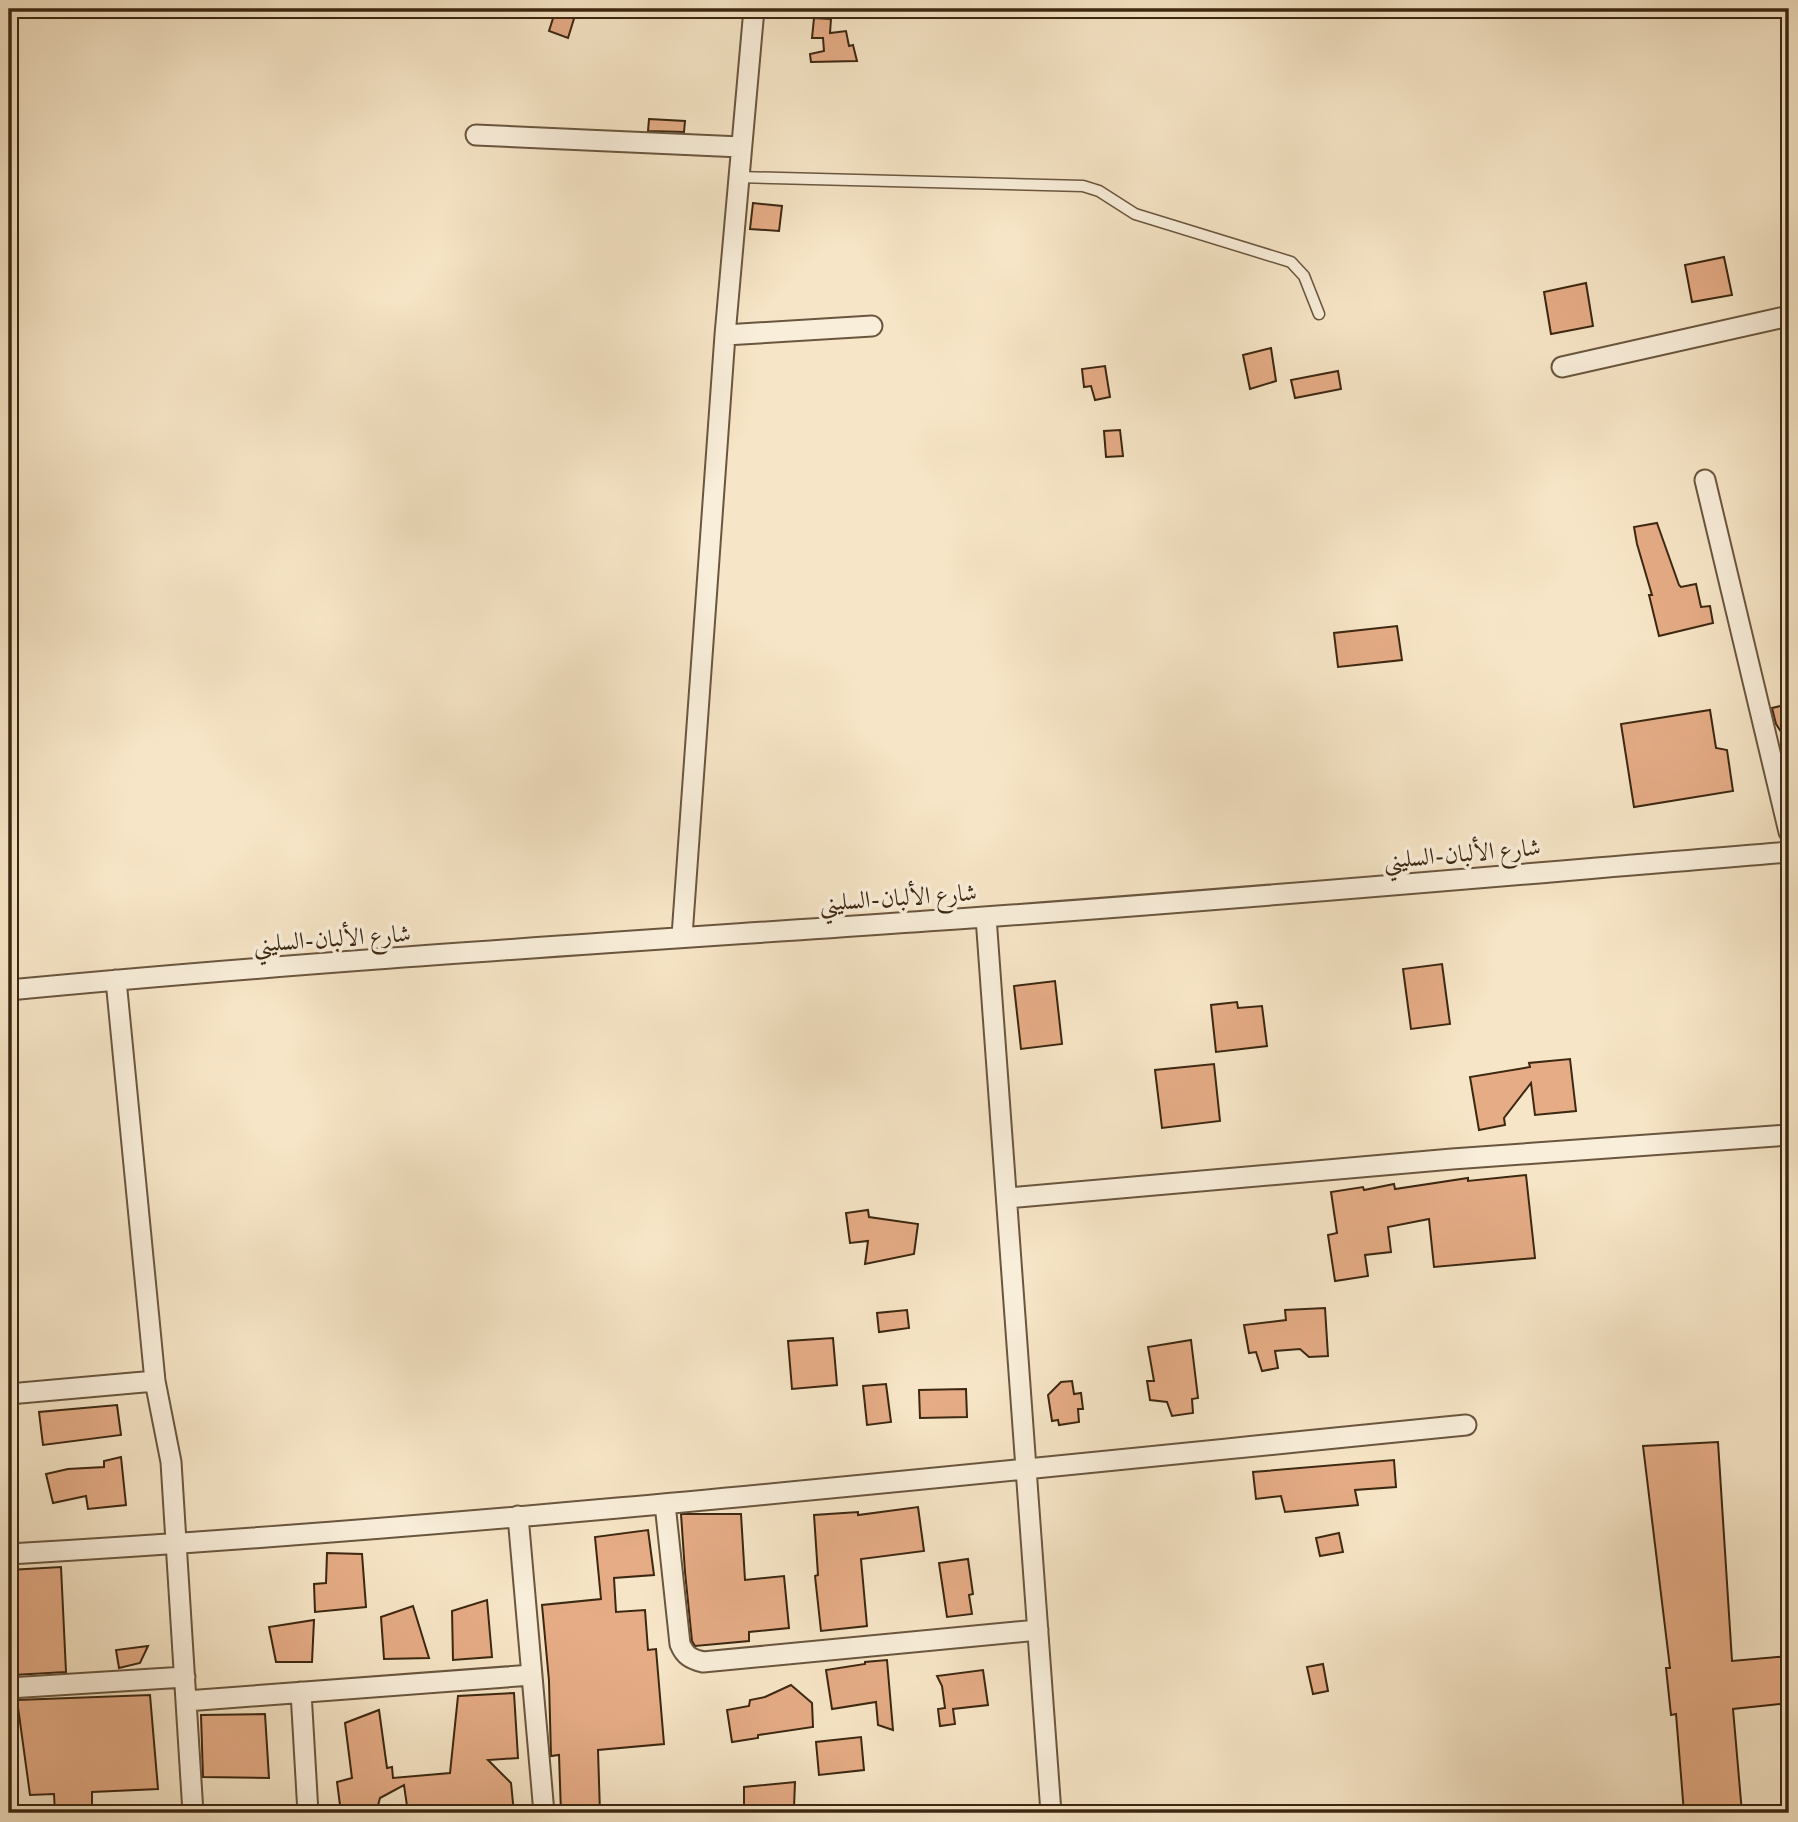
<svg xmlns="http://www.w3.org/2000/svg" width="1798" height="1822" font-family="'IM FELL Double Pica',Amiri,serif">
<rect width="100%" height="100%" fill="#f6e5c6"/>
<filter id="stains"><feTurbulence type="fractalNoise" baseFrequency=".00286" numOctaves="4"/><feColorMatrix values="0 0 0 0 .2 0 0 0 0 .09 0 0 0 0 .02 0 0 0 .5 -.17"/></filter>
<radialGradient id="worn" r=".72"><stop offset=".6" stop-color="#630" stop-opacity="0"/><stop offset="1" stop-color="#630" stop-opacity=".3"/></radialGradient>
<!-- building -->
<path fill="#e5ac86" stroke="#3c2711" stroke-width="2" d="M556 9H577L568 38 549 31Z
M814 18 831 19 830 33 846 31 849 46 853 45 857 61 811 62 810 54 824 51 823 38H812Z
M649 119 685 121 684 132 648 131Z
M753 203 782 206 779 231 750 229Z
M1724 257 1732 295 1692 302 1685 265Z
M1586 283 1593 326 1551 334 1544 292Z
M1271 348 1276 381 1250 389 1243 355Z
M1105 366 1110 397 1095 400 1091 386 1084 387 1082 369Z
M1338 371 1341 389 1295 398 1291 380Z
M1120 430 1123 456 1106 457 1104 431Z
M1657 523 1679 585 1681 587 1696 584 1701 607 1710 606 1713 623 1659 636 1649 595H1652L1637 544 1634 527Z
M1397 626 1402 660 1338 667 1334 633Z
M1789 704V744L1776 724 1772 708Z
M1710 710 1716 748 1727 750 1733 791 1634 807 1621 724Z
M1442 964 1450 1024 1411 1029 1403 969Z
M1055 981 1062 1044 1021 1049 1014 986Z
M1237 1002 1238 1008 1262 1006 1267 1046 1216 1052 1211 1005Z
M1570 1059 1576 1111 1535 1115 1531 1083 1504 1118 1505 1125 1479 1130 1470 1077 1530 1067 1529 1063Z
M1214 1064 1220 1121 1162 1128 1155 1070Z
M1526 1175 1535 1258 1434 1267 1429 1219 1388 1227 1391 1252 1365 1255 1368 1276 1335 1281 1328 1235 1337 1233 1331 1192 1363 1187 1364 1190 1394 1184 1395 1189 1468 1178V1181Z
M868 1210 869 1217 918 1224 914 1254 865 1264 868 1241 850 1243 846 1213Z
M1325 1308 1328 1356 1309 1357 1300 1349 1275 1351 1278 1368 1262 1371 1256 1352 1249 1353 1244 1325 1286 1320 1285 1310Z
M907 1310 909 1328 879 1332 877 1313Z
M833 1338 837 1385 792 1389 788 1341Z
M1191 1340 1198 1398 1192 1399 1193 1413 1172 1416 1167 1402 1150 1400 1147 1381H1154L1148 1347Z
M1072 1381 1074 1394 1081 1393 1083 1409H1078L1079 1422 1059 1425 1058 1420 1052 1421 1048 1395 1061 1382Z
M886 1384 891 1422 867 1425 863 1386Z
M966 1389 967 1417 920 1418 919 1390Z
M117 1405 121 1435 43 1445 39 1412Z
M1718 1442 1732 1661 1789 1656V1703L1733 1709 1742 1813H1684L1676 1714 1671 1715 1666 1668H1670L1643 1446Z
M121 1457 126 1505 88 1509 86 1496 53 1503 46 1474 68 1469 104 1467V1461Z
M1394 1460 1396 1487 1355 1490 1358 1505 1285 1512 1281 1496 1256 1499 1253 1472Z
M918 1507 924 1551 861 1559 867 1626 821 1631 815 1576 818 1575 814 1515 858 1512V1515Z
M681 1514H741L745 1580 784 1576 789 1628 749 1632V1641L695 1646 692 1641 685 1572Z
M648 1530 654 1575 614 1578 616 1612 645 1610 648 1650 656 1649 664 1744 598 1750 600 1813H561L559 1755 551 1756 549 1681 542 1605 601 1599 595 1537Z
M1339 1533 1343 1552 1320 1556 1316 1538Z
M327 1553 362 1554 366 1607 315 1612 314 1584 326 1583Z
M968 1559 973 1594 969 1595 972 1614 947 1617 939 1563Z
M61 1567 66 1672 13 1675V1672H9V1570Z
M487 1600 492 1657 453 1660 452 1611Z
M413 1606 429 1658 384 1659 381 1617Z
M314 1620 312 1662H276L269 1627Z
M148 1646 140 1663 119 1668 116 1650Z
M887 1660 893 1730 878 1725 876 1702 832 1709 826 1670 865 1664V1662Z
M1323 1664 1328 1691 1313 1694 1307 1667Z
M983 1670 988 1705 953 1709 955 1724 940 1726 938 1709 945 1708 942 1686 937 1676Z
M791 1685 812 1703 813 1727 758 1735V1738L732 1742 727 1710 749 1706 750 1700 765 1697Z
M514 1693 518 1758 488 1760 511 1783 514 1813H408L404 1785 380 1798 376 1813H341L337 1782 352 1778 345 1723 379 1710 387 1768 392 1767 393 1778 450 1773 458 1696Z
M150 1695 158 1789 92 1792V1813H55L54 1794 30 1795 17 1700Z
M265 1714 269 1778 203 1777 201 1715Z
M861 1737 864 1770 819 1775 816 1742Z
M795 1782 794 1807 744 1813V1787Z"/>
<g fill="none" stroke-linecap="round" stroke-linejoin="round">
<defs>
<path id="service" d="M738 177 1083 186 1099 191 1135 214 1291 262 1304 276 1319 314"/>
<path id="minor" d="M476 135 741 147
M725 335 872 326
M1562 367 1789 316
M1705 480 1789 832
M986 917 1051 1813
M682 936 725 335 754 9
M116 980 155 1381 171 1462 193 1813
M9 990C333 959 659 940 984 917 1253 898 1521 874 1789 852
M1007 1198 1452 1159 1789 1135
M9 1394 155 1381
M665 1504 680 1644C685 1656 691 1659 703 1662L1038 1630
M518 1516 544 1813
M9 1554C496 1526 981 1473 1466 1425
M9 1688 185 1677
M301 1692 308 1813
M186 1701 532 1675"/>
</defs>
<!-- service casing -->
<use href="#service" stroke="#6a563e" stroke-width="13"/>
<!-- minor casing -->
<use href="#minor" stroke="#6a563e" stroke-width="23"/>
<!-- service -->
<use href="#service" stroke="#f9eeda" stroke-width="10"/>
<!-- minor -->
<use href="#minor" stroke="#f9eeda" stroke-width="19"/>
</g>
<g text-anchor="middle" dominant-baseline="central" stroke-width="7" stroke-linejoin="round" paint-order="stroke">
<!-- street labels -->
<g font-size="24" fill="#3c2711" stroke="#f9eeda">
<text transform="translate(1462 854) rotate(-5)">شارع الألبان-السليني</text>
<text transform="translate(898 898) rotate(-4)">شارع الألبان-السليني</text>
<text transform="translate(332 939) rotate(-4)">شارع الألبان-السليني</text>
</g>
</g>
<!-- margin -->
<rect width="1798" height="1822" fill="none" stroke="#f6e5c6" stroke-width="35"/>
<rect x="10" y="10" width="1777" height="1801" fill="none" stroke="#3c2711" stroke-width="3.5"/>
<rect x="18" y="18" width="1763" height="1787" fill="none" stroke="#3c2711" stroke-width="2"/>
<rect width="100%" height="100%" filter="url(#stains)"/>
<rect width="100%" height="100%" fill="url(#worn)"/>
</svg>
